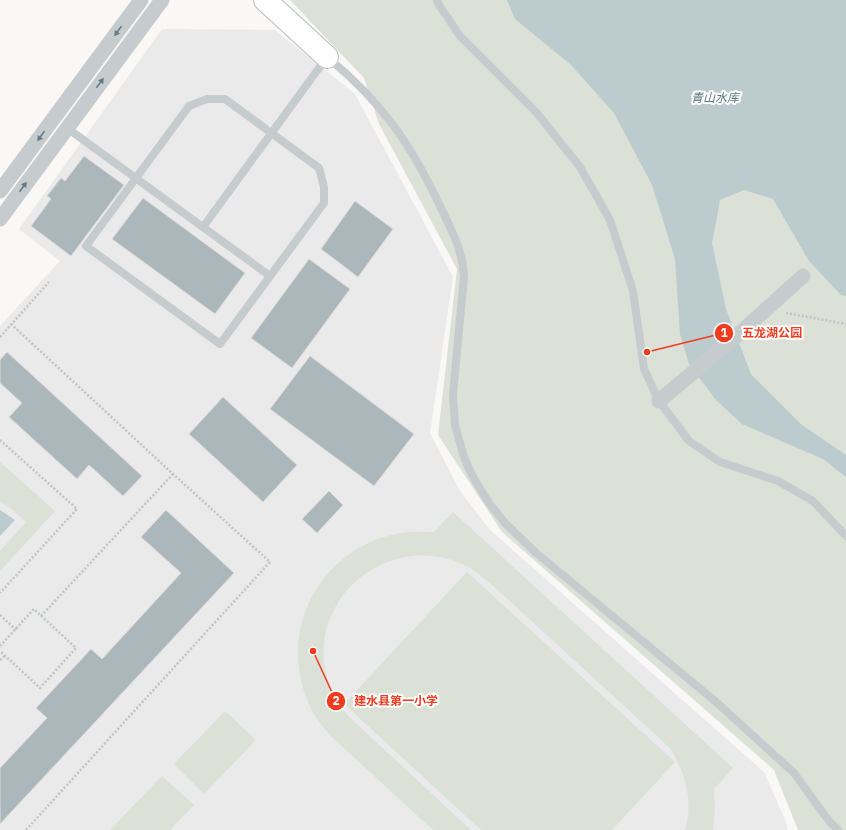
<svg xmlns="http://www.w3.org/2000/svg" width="846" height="830" font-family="'IBM Plex Sans','Noto Sans SC',sans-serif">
<rect width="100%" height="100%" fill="#f9f8f6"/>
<!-- built -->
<path fill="#e9eae9" d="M162 29 275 30 355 94 453 277 430 433 460 491 489 529 764 772 786 822 788 830H0V326L60 261 19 229Z"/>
<!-- green -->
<path fill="#dbe1d6" d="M290 0H846V830H798L774 770 502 532 438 435 457 269 379 124 364 78Z
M0 462 55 511 0 571V551L26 522 14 511 0 501Z
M453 512 733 768 714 789 715 807 713 830H685C694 802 685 772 670 748L489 582C481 576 473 569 464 565 396 533 317 587 324 663 326 682 335 699 347 715L471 830H433L334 739C322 727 312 713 306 697 279 624 324 546 401 533 412 531 423 532 434 532Z
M467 572 675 762 612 830H481L344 704Z
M225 711 256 740 204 794 174 764Z
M162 776 194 805 170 830H110Z"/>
<!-- water -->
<path fill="#bccbce" d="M507 0H846V296L841 295 809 261 773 199 744 190 720 200 712 243 726 309 751 374 802 425 846 455V477L823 459 742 424 716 400 689 364 680 334 675 259 652 185 614 113 571 65 515 19Z
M0 510 15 520 0 536Z"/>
<!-- building -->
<path fill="#acb7bb" stroke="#dadad8" d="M84 156 124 185 71 256 31 226 51 199 47 196 61 178 65 181Z
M143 198 245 273 215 314 112 239Z
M355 201 393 229 358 277 321 249Z
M309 259 350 289 292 368 251 338Z
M7 352 142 476 123 496 89 465 77 479 9 417 22 403 0 383V360Z
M310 356 414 434 374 486 270 409Z
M223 397 297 465 263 502 189 434Z
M329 491 343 505 317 533 302 519Z
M166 510 234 573 0 824V768L47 718 36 708 91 649 102 659 181 573 141 537Z"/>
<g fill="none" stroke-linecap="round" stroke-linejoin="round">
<defs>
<path id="secondary" d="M265 0 327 57"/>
</defs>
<!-- secondary casing -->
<use href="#secondary" stroke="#b8bec2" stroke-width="24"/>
<!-- path -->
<path stroke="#c1c4c6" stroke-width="2.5" stroke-dasharray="2 2" stroke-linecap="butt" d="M786 313 846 324
M11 324 173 474 270 562 26 830
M0 337 49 282
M0 440 77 509 0 593
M0 615 16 630
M41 616 173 474
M0 646 34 609 76 648 40 688 0 651
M0 660 5 656"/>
<!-- lane -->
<path stroke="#c6cbce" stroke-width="8" d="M437 0 439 5 460 36 536 112 580 167 610 220 633 291 644 369 659 401 689 441 720 462 778 481 813 501 846 536
M207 99H225L319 168 324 187V203L220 344 86 246 189 106Z
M67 128 270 276
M203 227 327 57C382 102 411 144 441 208 452 231 463 251 464 277L455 372 453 396 455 425 463 454 469 469 476 482 489 503 505 523 535 552 715 701 794 773 829 821 838 830"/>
<!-- street -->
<path stroke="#c6cbce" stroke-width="15" d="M0 191 141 0
M0 219 162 0
M659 401 740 333 803 276"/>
<!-- secondary -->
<use href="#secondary" stroke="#fff" stroke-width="22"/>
</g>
<!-- one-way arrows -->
<defs><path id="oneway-solid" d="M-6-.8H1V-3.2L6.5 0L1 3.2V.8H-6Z"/></defs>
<g fill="#667b87">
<use href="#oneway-solid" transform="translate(118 31) rotate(126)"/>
<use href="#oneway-solid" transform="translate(100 83) rotate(-53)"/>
<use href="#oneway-solid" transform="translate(41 136) rotate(126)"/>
<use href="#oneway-solid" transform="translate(23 187) rotate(-54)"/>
</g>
<g text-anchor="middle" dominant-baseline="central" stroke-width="4" stroke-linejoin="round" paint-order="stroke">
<!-- water labels -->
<g font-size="12" font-style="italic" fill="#5c777d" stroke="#fff">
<text x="715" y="97">青山水库</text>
</g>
</g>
<!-- callouts -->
<path fill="none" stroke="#f13b1e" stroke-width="1.5" d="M647 352L724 333M313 651L336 701"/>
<g fill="#f13b1e" stroke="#fff" stroke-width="1.5">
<circle cx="647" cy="352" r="4"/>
<circle cx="313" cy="651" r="4"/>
<circle cx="724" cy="333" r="10"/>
<circle cx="336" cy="701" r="10"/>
</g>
<g font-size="12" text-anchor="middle" font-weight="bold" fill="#fff">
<text x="724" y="337">1</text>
<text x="336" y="705">2</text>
</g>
<g font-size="12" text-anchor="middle" font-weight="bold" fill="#f13b1e" stroke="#fff" stroke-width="4" stroke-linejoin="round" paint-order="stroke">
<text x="772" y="337">五龙湖公园</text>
<text x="396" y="705">建水县第一小学</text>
</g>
</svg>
